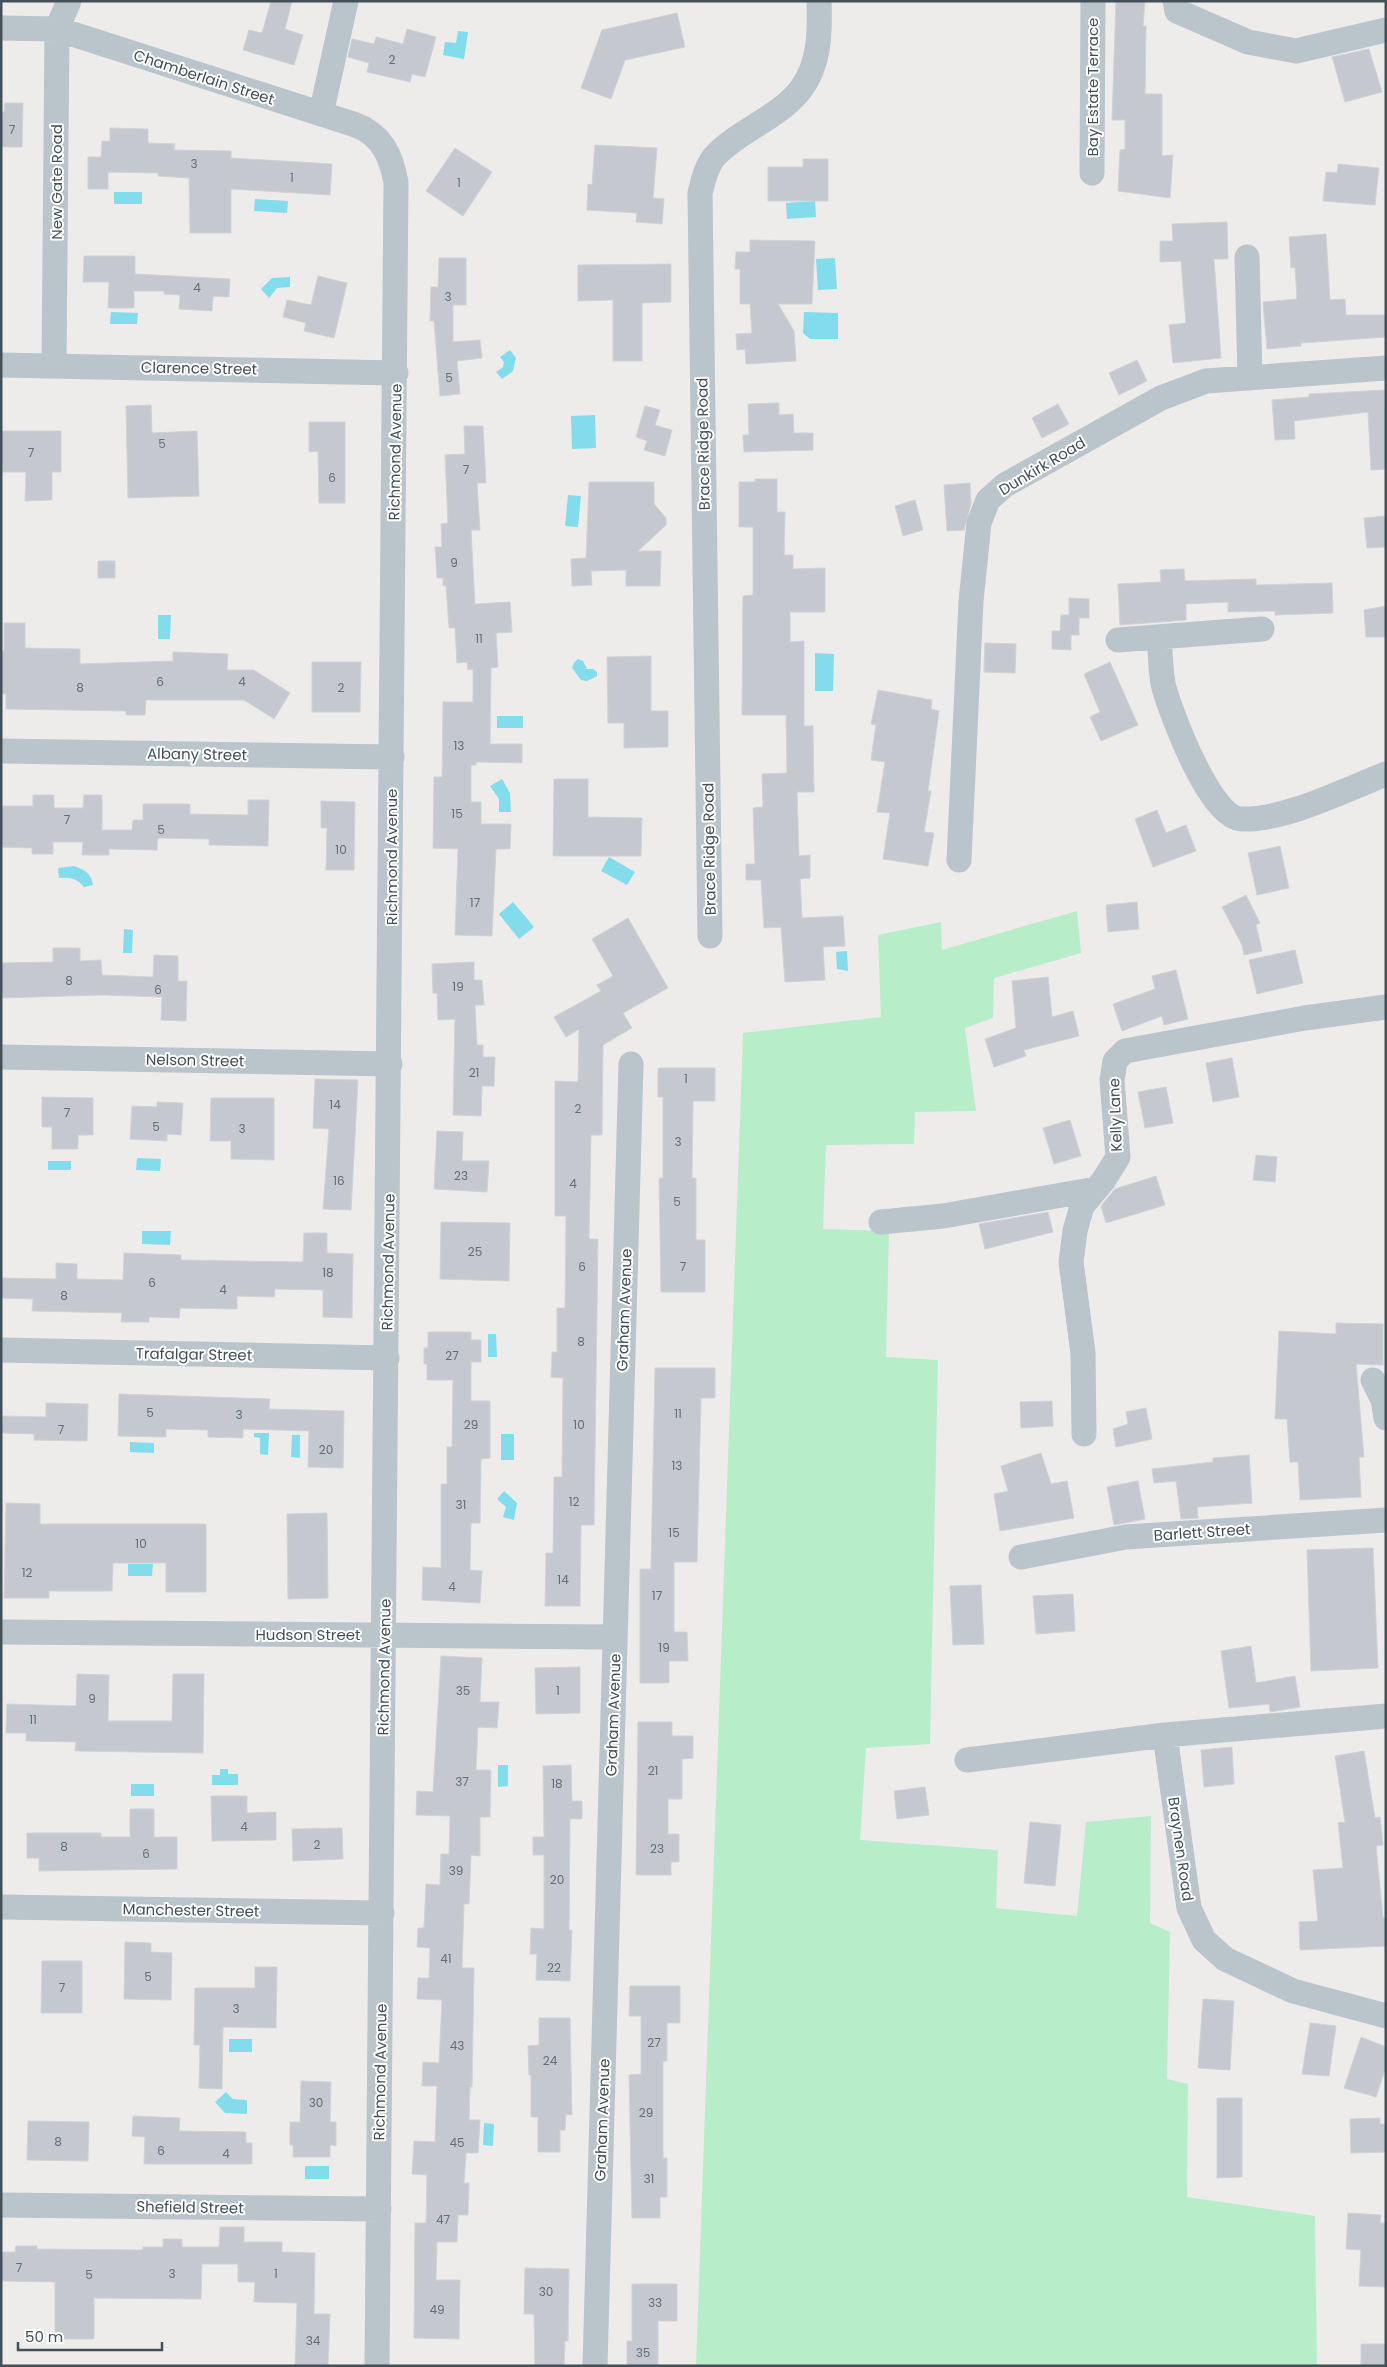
<svg xmlns="http://www.w3.org/2000/svg" width="1387" height="2367" font-family="Poppins,sans-serif">
<rect width="100%" height="100%" fill="#eeebeb"/>
<!-- green -->
<path fill="#b7eec9" d="M1077 911 1081 953 994 978 993 1018 965 1028 976 1111 915 1112 914 1144 826 1145 823 1229 889 1231 886 1357 938 1360 930 1744 866 1748 860 1840 998 1850 996 1908 1077 1916 1086 1822 1151 1816 1150 1923 1170 1932 1167 2079 1188 2084 1187 2197 1315 2216 1317 2366H696L743 1033 881 1017 878 935 941 922 942 950Z"/>
<!-- water -->
<path fill="#83dcec" d="M458 31 468 32 464 59 443 55 445 42 456 43Z
M114 192H142V204H114Z
M255 199 288 201 287 213 254 211Z
M815 201 816 217 787 219 786 203Z
M835 258 837 289 818 290 816 259Z
M290 277V287L277 288 269 298 261 289 272 278Z
M111 312 138 313 137 324H110Z
M804 312 838 313V339H810L803 333Z
M510 350 516 358 513 371 502 379 496 372 503 367 504 362 500 357Z
M595 415 596 448 572 449 571 416Z
M568 495 581 496 578 527 565 526Z
M158 615H171L170 639H158Z
M815 653 834 654 833 691H815Z
M578 659 583 661 587 669H593L597 672V676L587 681 581 680 572 668 574 663Z
M497 716H523V728H497Z
M502 779 510 793 511 812H499V799L490 786Z
M609 857 635 872 627 885 601 871Z
M74 866C85 870 91 873 93 885L84 887C77 878 69 877 59 878L58 868Z
M513 902 534 927 519 939 499 914Z
M124 929 133 930 132 953H123Z
M847 951 848 971 837 969 836 952Z
M137 1158 161 1159 160 1171 136 1170Z
M48 1161H71V1170H48Z
M142 1231H171L170 1245 142 1244Z
M488 1334H496L497 1357H488Z
M254 1433H269L268 1455 260 1454V1438L254 1437Z
M501 1434H514V1460H501Z
M292 1435H300V1458L291 1457Z
M130 1442 154 1443V1453L130 1452Z
M504 1491 517 1503 514 1520 503 1517 506 1507 497 1499Z
M128 1564H153L152 1576H128Z
M498 1765H508V1786L498 1787Z
M220 1769H228V1774H238V1785H212V1775H220Z
M131 1784H154V1796H131Z
M229 2039H252V2052H229Z
M226 2092 233 2099 247 2100V2114L225 2113 215 2102Z
M484 2123 494 2124 493 2146 483 2145Z
M305 2166H329V2179H305Z"/>
<!-- building -->
<path fill="#c5c8ce" stroke="#cfd2d7" d="M271 1H292L285 29 303 35 294 65 243 50 249 30 262 33Z
M1116 1H1145L1143 26H1146L1145 94H1162V156L1173 155 1170 198 1118 191 1120 150 1125 149V120H1112Z
M677 13 685 47 625 60 611 99 581 88 602 30Z
M407 29 436 37 425 77 412 74 410 82 367 72 369 63 348 57 352 39 374 44 376 37 403 44Z
M1369 49 1382 92 1345 102 1332 57Z
M5 103H23L22 147H1V112H4Z
M110 128 148 129V143L175 144 174 150 231 151V158L332 164 330 195 231 189V233H190L189 178 158 176V173L108 172V189H88V157H101L102 141H110Z
M595 145 657 148 653 198 664 199 662 224 636 222 637 213 587 210 588 184 592 185Z
M455 148 492 172 463 216 426 191Z
M803 159H828V201H768V167H803Z
M1338 164 1379 168 1375 205 1323 201 1326 172 1337 173Z
M1227 222 1228 259H1214L1221 358 1173 363 1169 325 1186 323 1181 261 1160 262V241H1173L1172 224Z
M1326 234 1330 300 1345 299 1346 315H1386V337L1301 343V346L1267 349 1263 302 1297 299 1295 267 1291 268 1289 237Z
M750 240 815 241 812 304H778L794 331 796 361 746 364 745 349 737 350 736 334 752 333 750 304H740V269H735L736 252H750Z
M84 256H135V274L230 279 229 297 213 296 212 311 179 309 180 295 164 294V291H134V308H108L109 282H83Z
M439 258H466V305H453V342L480 340 482 358 457 361 460 394 440 396 434 321H430L431 287H438Z
M671 264V302L642 303V361H613V300L578 301V265Z
M318 276 347 283 334 338 304 331 306 323 283 317 287 300 311 305Z
M1137 360 1147 381 1119 395 1109 373Z
M1385 390 1386 469 1371 470 1368 412 1294 421 1295 439 1275 440 1272 400 1309 397V394Z
M779 403V415L793 414 794 433H813V450L744 452 743 435H749L748 404Z
M1058 404 1069 424 1042 438 1032 418Z
M151 405 152 433 197 431 199 496 128 498 126 406Z
M645 406 660 410 655 425 672 430 665 456 644 450 647 441 636 437Z
M309 422H345V503H319L318 451 309 452Z
M464 426H483L486 483H477L480 530H471L475 604 510 602 512 632 496 633 498 667 491 668 490 744H522V763L476 762V765H471V802H481V824H511L510 849H496L492 936 455 935 458 849 433 848 434 777H442L443 702H473V669L468 670 467 662 457 663 455 628H449L446 585 443 586V578H437L435 547H442L441 524 448 523 445 455 465 454Z
M1 431H61V472H52V500L25 501 26 472H1Z
M755 479H777V512H785L784 555H793V569L825 568V612H790V642L804 641V726H813L814 792H797L799 856 810 855V878L800 879 802 918 843 916 845 946 823 947 825 980 785 982 781 927 764 928 761 880H746V864H755L753 808 763 807 762 774 787 773 786 715H742L743 596 753 595V527H739V482H755Z
M589 482H654V504L666 518V525L638 551H661L660 586H626V570L591 571 592 585 572 586 571 559 586 558Z
M970 483 971 504 964 530 947 531 944 485Z
M915 500 923 530 903 536 895 506Z
M1386 516V547L1367 548 1364 518Z
M98 561H115V578H98Z
M1184 569 1185 581 1256 579V585L1332 583 1333 613 1275 615V611L1228 612V602L1186 604V620L1120 625 1118 584 1161 582 1160 570Z
M1069 598 1089 599V618H1079V635H1071V650L1052 649V631H1060L1061 615H1069Z
M1386 606V637H1366L1364 610Z
M4 623H25V648L80 649V664L173 661V652L228 654 227 670H254L290 693 274 719 244 700H146L145 715H126V711L6 709V694H1V651H4Z
M985 643 1016 644 1015 673 984 672Z
M651 656V711H668V747L624 748V723H608L607 657Z
M312 662H361L360 712H312Z
M1110 662 1138 725 1101 741 1090 717 1100 712 1084 674Z
M878 690 932 700 931 709 939 711 928 791H931L924 832 934 833 928 866 883 859 890 813 877 812 885 762 871 760 876 725 871 724Z
M554 779H588V817L642 818 641 856H553Z
M33 795H54V808H83L84 795H102V830H132L133 820H143V804H190V814L248 815V800H269L268 846 209 845V839L158 838 157 850 109 849V855H82L83 842H53V854H32V848L1 847V806H33Z
M321 801 355 802 354 870H326L327 828H321Z
M1157 810 1166 833 1186 825 1196 851 1153 867 1135 819Z
M1280 846 1289 888 1257 895 1248 853Z
M1246 895 1260 923 1256 925 1262 951 1244 955 1242 945 1222 907Z
M1137 902 1139 929 1108 932 1106 905Z
M628 918 668 988 623 1013 632 1028 603 1045 602 1135H591L589 1239H598L594 1525H581L580 1606H545L546 1553H553L554 1477H562L563 1378 551 1377 552 1352H557V1308H565L566 1216H555V1081L578 1082 579 1029 566 1037 554 1017 601 991 597 985 613 976 592 939Z
M53 948H80V961L101 960 102 975 153 977 154 955 178 956V981H187L186 1021 161 1020 162 997 102 995 1 998V963L53 962Z
M1295 950 1303 983 1257 994 1249 960Z
M474 962V980H482L484 1005H475L477 1045H483V1057H495L494 1086H482L481 1116 453 1115 455 1019 438 1020 437 993H433L432 964Z
M1176 970 1188 1019 1164 1025 1162 1016 1122 1031 1113 1004 1155 989 1152 976Z
M1048 977 1052 1017 1073 1011 1079 1036 1024 1050 1026 1056 994 1067 985 1039 1016 1028 1012 981Z
M1232 1058 1239 1097 1213 1102 1206 1063Z
M658 1068H715V1101H693L692 1178H696V1240H705V1292H661L659 1178H663V1097H658Z
M315 1079 358 1080 351 1210 323 1209 329 1129 313 1128Z
M1166 1087 1173 1123 1145 1128 1138 1092Z
M42 1097 93 1098V1135H78V1149H52V1127H42Z
M211 1098H274V1160L231 1159V1141H210Z
M157 1102 183 1103 181 1135 167 1134V1141L130 1139 132 1106 157 1107Z
M1070 1120 1081 1156 1054 1164 1043 1128Z
M437 1131 463 1132 462 1161H489L487 1192 434 1189Z
M1256 1155 1277 1157 1275 1182 1253 1180Z
M1156 1176 1165 1205 1106 1223 1101 1206 1115 1189Z
M1048 1212 1053 1232 985 1249 979 1224Z
M441 1222 510 1223 509 1281 440 1279Z
M304 1233H327V1253L353 1254 352 1318 323 1317V1290L275 1289 274 1297 237 1296V1309L180 1308 179 1318 149 1317V1322H121L122 1313 32 1311 33 1299 1 1298V1278L56 1279V1263L77 1264V1279L123 1280 124 1253 181 1255V1260L303 1262Z
M1336 1323 1383 1324V1365L1356 1364 1364 1457H1359L1361 1497 1300 1500 1298 1462H1290L1287 1419H1275L1279 1331 1336 1334Z
M428 1332H471V1340H481V1362H471V1401H490V1458L481 1459 480 1523H471L470 1570 482 1571 480 1603 422 1600 423 1567 441 1568V1484H447V1447H452L453 1380H427V1364H424V1348H428Z
M655 1368H715V1398H701L697 1562H674V1632H687L688 1661H669V1683H640V1569H651Z
M119 1394 270 1399 269 1409 344 1411 343 1468 308 1467 309 1431 243 1429V1438L208 1437V1430L166 1429V1437L118 1436Z
M1052 1401 1053 1426 1021 1428 1020 1402Z
M46 1403 88 1404 87 1441 34 1440V1434L1 1433V1416L46 1417Z
M1146 1408 1152 1439 1116 1447 1113 1429 1128 1424 1126 1412Z
M1041 1453 1051 1484 1067 1481 1074 1518 1000 1531 994 1494 1008 1491 1001 1466Z
M1249 1455 1252 1503 1197 1507 1198 1518 1181 1519 1176 1481 1154 1483 1152 1469 1213 1462V1458Z
M1138 1481 1145 1519 1114 1525 1107 1487Z
M6 1503 40 1504V1524H206V1592H166V1563H113L112 1591H49V1598H4Z
M327 1513 328 1598 288 1599 287 1514Z
M1373 1548 1378 1668 1311 1671 1307 1550Z
M981 1585 984 1644 953 1645 950 1586Z
M1073 1594 1075 1631 1036 1634 1033 1596Z
M1251 1646 1256 1683 1295 1676 1300 1707 1270 1712 1269 1704 1229 1708 1221 1651Z
M441 1656 482 1658 480 1702H499L497 1728 478 1727 476 1770H491L490 1817H480V1856L471 1855 469 1904H464L462 1968H474L472 2087H470L469 2120H480L478 2153H466L464 2183H469L468 2215H458L457 2242H437L436 2280H460L459 2339 414 2338 415 2223H426L427 2175 412 2174 414 2141 435 2142 437 2086H422L423 2062 439 2063 442 2000 417 1999 418 1978H429L430 1948 417 1947 418 1928H424L426 1884 440 1885 441 1854H449L450 1816 416 1815 417 1791 433 1792Z
M580 1667V1713L536 1714 535 1668Z
M77 1674 109 1675 108 1721H172L173 1674H204L203 1753 75 1751 76 1742 26 1741V1733H6L7 1704 76 1706Z
M638 1722H672V1736H693V1758L682 1759V1799H668V1834H679V1862H671V1875H636Z
M1232 1747 1234 1784 1204 1787 1201 1750Z
M1364 1751 1375 1818 1380 1817 1383 1845 1376 1846 1383 1918H1386V1946L1300 1950 1299 1922 1318 1921 1313 1870 1343 1868 1338 1823 1345 1822 1335 1756Z
M571 1765 572 1801H582V1819H570L569 1930H572L570 1981 536 1980 537 1954H530L531 1928 544 1929V1855H533V1837H544L543 1766Z
M925 1787 929 1815 897 1819 894 1791Z
M211 1796H247V1813L276 1812V1840L212 1841Z
M130 1809H154V1837H177V1869L39 1871V1858H27V1833H101V1837H130Z
M1030 1822 1061 1825 1055 1886 1024 1883Z
M342 1828 343 1859 293 1861 292 1829Z
M125 1942 151 1943V1952L172 1953 171 2000 124 1999Z
M42 1961H82V2013H41Z
M255 1967H277L276 2028 223 2027 222 2089 199 2088 200 2045H194L195 1988H255Z
M630 1986H680V2023H667V2061H663V2158H667V2197H660V2218H632L629 2075 641 2074V2016H629Z
M1203 1999 1234 2001 1230 2070 1198 2068Z
M539 2018H570L572 2115 566 2114 565 2130H560V2152H538V2117H531V2075H529L528 2046 539 2045Z
M1310 2023 1336 2026 1329 2076 1302 2074Z
M1361 2037 1386 2047V2067L1376 2097 1344 2088Z
M301 2081 331 2082 330 2122H336V2146L330 2145V2157H293V2145H290V2122H300Z
M1217 2098H1242V2177L1217 2178Z
M133 2116 180 2118 179 2131 246 2132V2143H252V2164H144L145 2137 132 2136Z
M1380 2118V2124H1386V2152L1351 2153 1350 2119Z
M28 2121 89 2122 88 2161 27 2160Z
M1348 2213 1381 2215 1380 2223H1386V2287L1359 2286 1361 2250 1346 2249Z
M220 2227H244V2242H282V2252L315 2253 314 2314H330L328 2366H295L297 2303 254 2302 255 2282H238V2264H202L201 2299 94 2298V2339H55V2282L1 2281V2252H15L16 2246H37V2249L143 2250V2247H163V2239H182V2247H219Z
M525 2268 569 2269 568 2341H565L564 2366H535L534 2314H524Z
M632 2284H677V2321H658V2366H627V2341H632Z
M1361 2344H1386V2366H1361Z"/>
<g fill="none" stroke-linecap="round" stroke-linejoin="round">
<!-- minor -->
<path stroke="#b9c4cb" stroke-width="25" d="M1175 1 1177 11 1248 42 1296 51 1386 30
M1 28 57 29 356 125C382 135 391 156 396 182L377 2366
M321 114 346 1
M1092 173 1093 1
M1247 257 1250 378
M1 365 396 373
M54 365 57 29 69 1
M1159 638C1161 654 1160 673 1164 688 1172 715 1210 818 1241 819 1284 821 1345 790 1386 774
M1118 640 1262 629
M1 751 392 757
M959 860 971 601 979 523 988 500 1005 485 1161 398 1206 381 1386 368
M710 936 700 193C703 181 706 167 714 157 739 130 779 118 801 89 820 64 820 31 819 1
M1 1057 390 1064
M881 1222 943 1216 1096 1189
M1 1350 387 1358
M1373 1380 1383 1400 1386 1418
M1084 1434 1083 1353 1071 1262 1075 1231 1082 1206 1103 1181 1118 1157 1112 1080 1115 1061 1125 1051 1305 1018 1386 1007
M1021 1557 1126 1537 1386 1520
M1 1632 615 1637
M1165 1735 1189 1908 1204 1940 1225 1959 1293 1991 1386 2016
M967 1760 1165 1735 1386 1716
M1 1907 382 1913
M1 2205 379 2209
M595 2366 631 1064"/>
</g>
<g text-anchor="middle" dominant-baseline="central" stroke-width="4" stroke-linejoin="round" paint-order="stroke">
<!-- number labels -->
<g font-size="12" fill="#646e76">
<text x="392" y="59">2</text>
<text x="12" y="129">7</text>
<text x="194" y="163">3</text>
<text x="292" y="177">1</text>
<text x="459" y="182">1</text>
<text x="197" y="287">4</text>
<text x="448" y="296">3</text>
<text x="449" y="377">5</text>
<text x="162" y="443">5</text>
<text x="31" y="452">7</text>
<text x="466" y="469">7</text>
<text x="332" y="477">6</text>
<text x="454" y="562">9</text>
<text x="479" y="638">11</text>
<text x="160" y="681">6</text>
<text x="242" y="681">4</text>
<text x="80" y="687">8</text>
<text x="341" y="687">2</text>
<text x="459" y="745">13</text>
<text x="457" y="813">15</text>
<text x="67" y="819">7</text>
<text x="161" y="829">5</text>
<text x="341" y="849">10</text>
<text x="475" y="902">17</text>
<text x="69" y="980">8</text>
<text x="458" y="986">19</text>
<text x="158" y="989">6</text>
<text x="474" y="1072">21</text>
<text x="686" y="1078">1</text>
<text x="335" y="1104">14</text>
<text x="578" y="1108">2</text>
<text x="67" y="1112">7</text>
<text x="156" y="1126">5</text>
<text x="242" y="1128">3</text>
<text x="678" y="1141">3</text>
<text x="461" y="1175">23</text>
<text x="339" y="1180">16</text>
<text x="573" y="1183">4</text>
<text x="677" y="1201">5</text>
<text x="475" y="1251">25</text>
<text x="582" y="1266">6</text>
<text x="683" y="1266">7</text>
<text x="328" y="1272">18</text>
<text x="152" y="1282">6</text>
<text x="223" y="1289">4</text>
<text x="64" y="1295">8</text>
<text x="581" y="1341">8</text>
<text x="452" y="1355">27</text>
<text x="150" y="1412">5</text>
<text x="678" y="1413">11</text>
<text x="239" y="1414">3</text>
<text x="471" y="1424">29</text>
<text x="579" y="1424">10</text>
<text x="61" y="1429">7</text>
<text x="326" y="1449">20</text>
<text x="677" y="1465">13</text>
<text x="574" y="1501">12</text>
<text x="461" y="1504">31</text>
<text x="674" y="1532">15</text>
<text x="141" y="1543">10</text>
<text x="27" y="1572">12</text>
<text x="563" y="1579">14</text>
<text x="452" y="1586">4</text>
<text x="657" y="1595">17</text>
<text x="664" y="1647">19</text>
<text x="463" y="1690">35</text>
<text x="558" y="1690">1</text>
<text x="92" y="1698">9</text>
<text x="33" y="1719">11</text>
<text x="653" y="1770">21</text>
<text x="462" y="1781">37</text>
<text x="557" y="1783">18</text>
<text x="244" y="1826">4</text>
<text x="317" y="1844">2</text>
<text x="64" y="1846">8</text>
<text x="657" y="1848">23</text>
<text x="146" y="1853">6</text>
<text x="456" y="1870">39</text>
<text x="557" y="1879">20</text>
<text x="446" y="1958">41</text>
<text x="554" y="1967">22</text>
<text x="148" y="1976">5</text>
<text x="62" y="1987">7</text>
<text x="236" y="2008">3</text>
<text x="654" y="2042">27</text>
<text x="457" y="2045">43</text>
<text x="550" y="2060">24</text>
<text x="316" y="2102">30</text>
<text x="646" y="2112">29</text>
<text x="58" y="2141">8</text>
<text x="457" y="2142">45</text>
<text x="161" y="2150">6</text>
<text x="226" y="2153">4</text>
<text x="649" y="2178">31</text>
<text x="443" y="2219">47</text>
<text x="19" y="2267">7</text>
<text x="172" y="2273">3</text>
<text x="276" y="2273">1</text>
<text x="89" y="2274">5</text>
<text x="546" y="2291">30</text>
<text x="655" y="2302">33</text>
<text x="437" y="2309">49</text>
<text x="313" y="2340">34</text>
<text x="643" y="2352">35</text>
</g>
<!-- street labels -->
<g font-size="15" fill="#435058" stroke="#fff">
<text transform="translate(204 77) rotate(18)">Chamberlain Street</text>
<text transform="translate(1092 87) rotate(-90)">Bay Estate Terrace</text>
<text transform="translate(56 182) rotate(-90)">New Gate Road</text>
<text transform="translate(199 368) rotate(1)">Clarence Street</text>
<text transform="translate(703 444) rotate(-91)">Brace Ridge Road</text>
<text transform="translate(395 452) rotate(-89)">Richmond Avenue</text>
<text transform="translate(1042 466) rotate(-31)">Dunkirk Road</text>
<text transform="translate(197 754) rotate(1)">Albany Street</text>
<text transform="translate(709 849) rotate(-91)">Brace Ridge Road</text>
<text transform="translate(391 857) rotate(-90)">Richmond Avenue</text>
<text transform="translate(195 1060) rotate(1)">Nelson Street</text>
<text transform="translate(1115 1115) rotate(-92)">Kelly Lane</text>
<text transform="translate(388 1262) rotate(-89)">Richmond Avenue</text>
<text transform="translate(624 1310) rotate(-88)">Graham Avenue</text>
<text transform="translate(194 1354) rotate(1)">Trafalgar Street</text>
<text transform="translate(1202 1532) rotate(-4)">Barlett Street</text>
<text x="308" y="1634">Hudson Street</text>
<text transform="translate(384 1667) rotate(-89)">Richmond Avenue</text>
<text transform="translate(613 1715) rotate(-88)">Graham Avenue</text>
<text transform="translate(1181 1849) rotate(82)">Braynen Road</text>
<text transform="translate(191 1910) rotate(1)">Manchester Street</text>
<text transform="translate(380 2072) rotate(-89)">Richmond Avenue</text>
<text transform="translate(602 2120) rotate(-88)">Graham Avenue</text>
<text transform="translate(190 2207) rotate(1)">Shefield Street</text>
</g>
</g>
<!-- border -->
<rect width="1387" height="2367" fill="none" stroke="#435058" stroke-width="5"/>
<!-- scale -->
<path d="M18 2342v8h144v-8" fill="none" stroke="#435058" stroke-width="2.5"/>
<text x="25" y="2342" font-size="15" fill="#435058" stroke="#ffffff" stroke-width="4" paint-order="stroke">50 m</text>
</svg>
